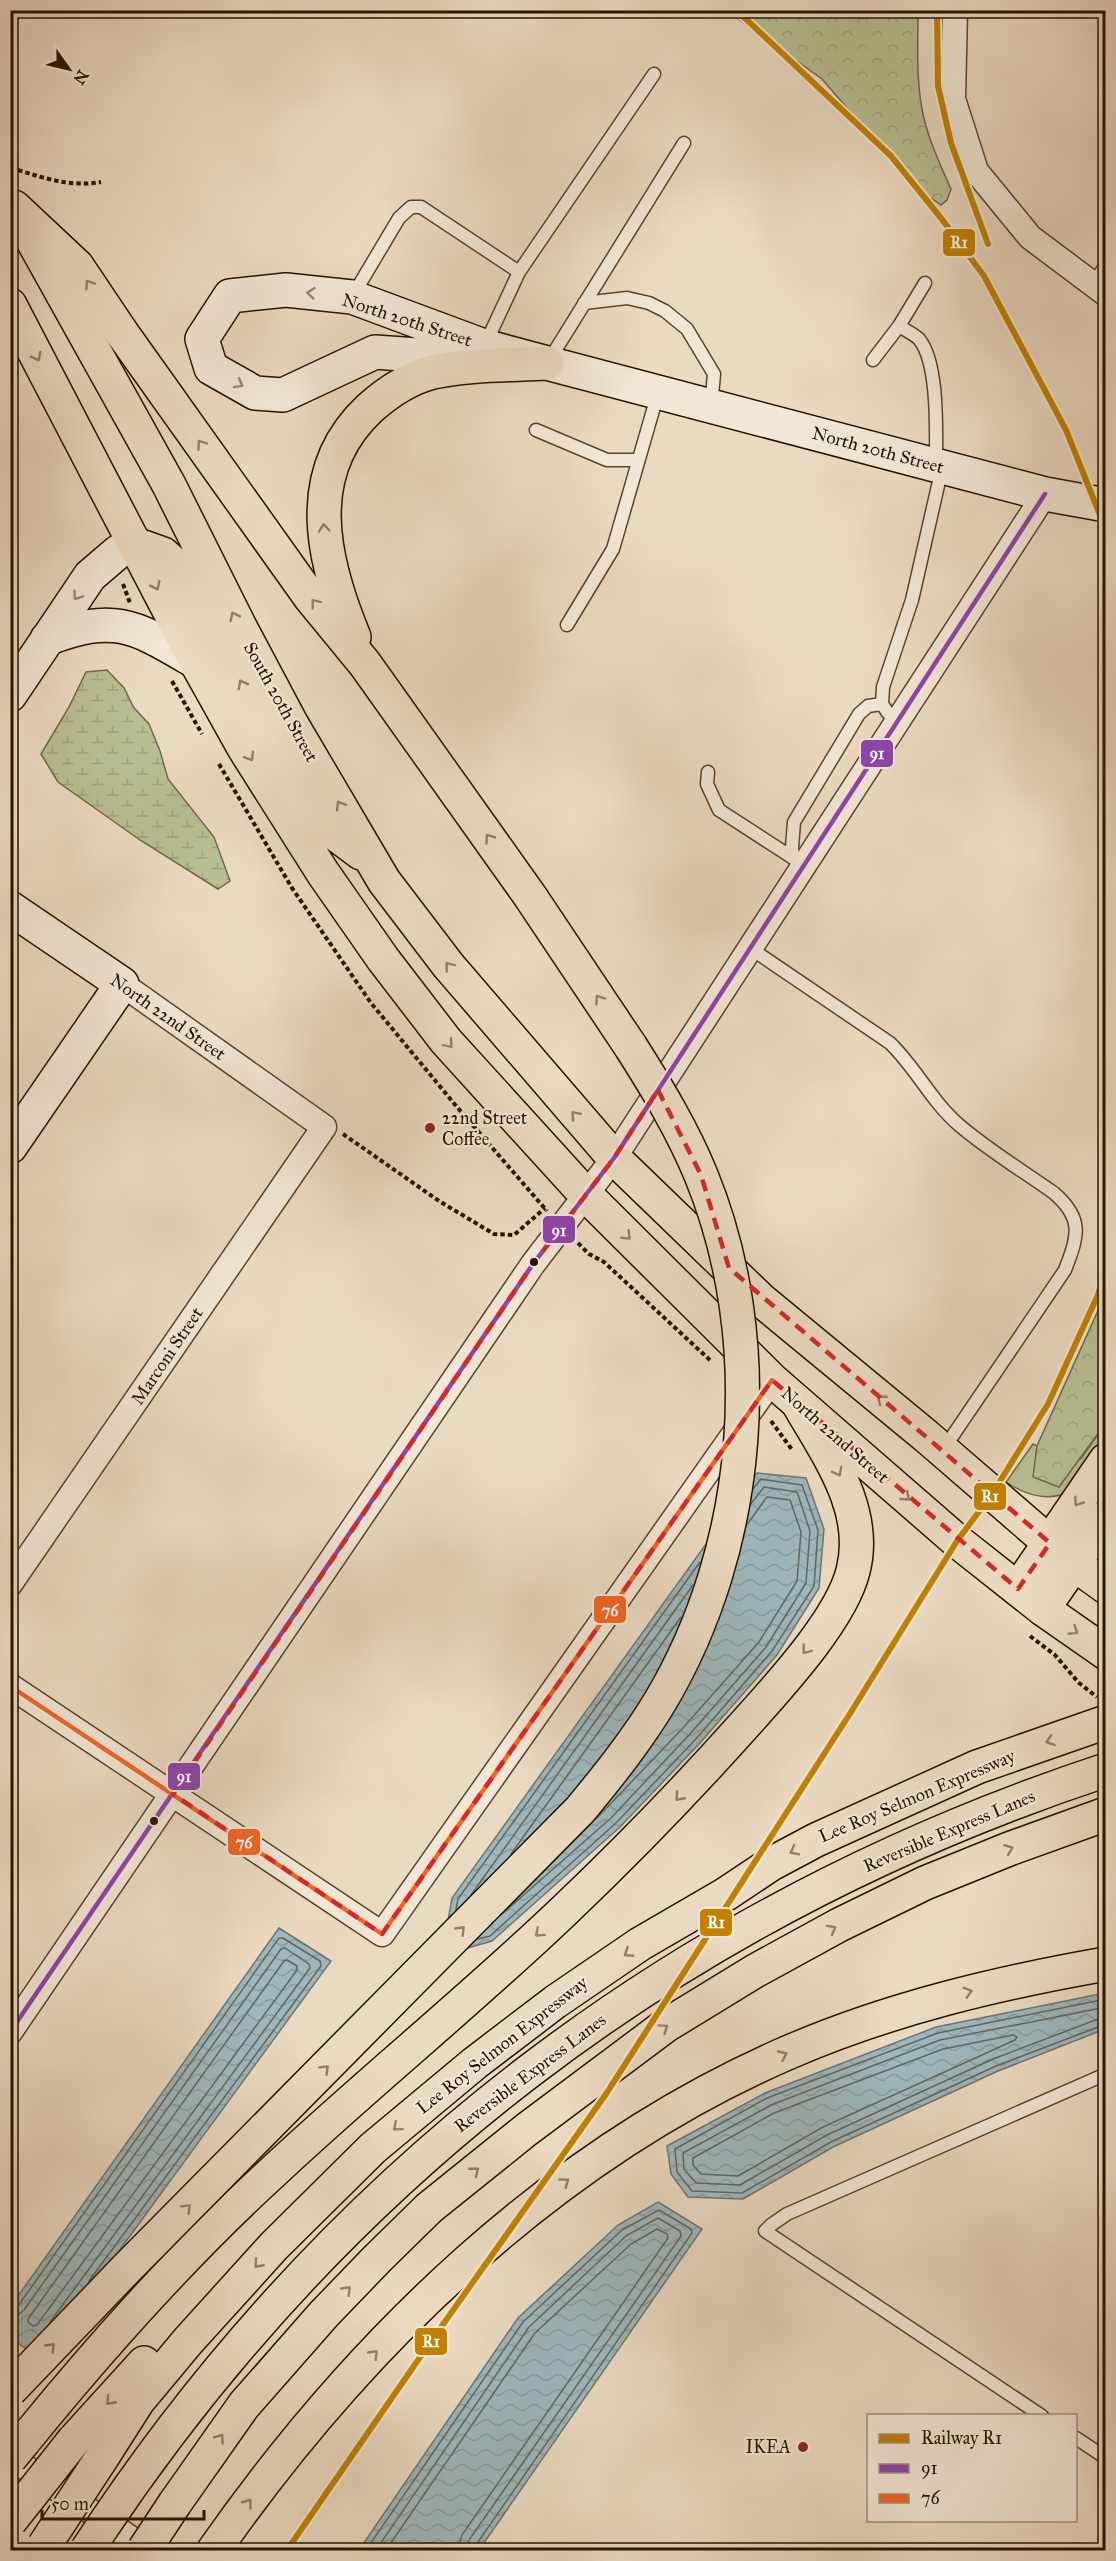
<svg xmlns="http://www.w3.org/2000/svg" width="1116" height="2561" font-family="'IM FELL Great Primer',serif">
<defs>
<pattern id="forest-crowns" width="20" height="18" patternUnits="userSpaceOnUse" patternTransform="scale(1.5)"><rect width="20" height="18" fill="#b8bf92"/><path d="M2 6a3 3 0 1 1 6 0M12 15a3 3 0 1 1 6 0" fill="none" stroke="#9ea37c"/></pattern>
<pattern id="wetland-marsh" width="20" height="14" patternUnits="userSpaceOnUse" patternTransform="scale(1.5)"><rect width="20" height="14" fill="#b8bf92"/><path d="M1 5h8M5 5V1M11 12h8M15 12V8" fill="none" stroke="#9ea37c"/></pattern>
<pattern id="water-waves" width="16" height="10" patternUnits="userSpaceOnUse" patternTransform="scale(1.5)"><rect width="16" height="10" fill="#9eb8be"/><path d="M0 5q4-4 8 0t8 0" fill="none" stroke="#889da2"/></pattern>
</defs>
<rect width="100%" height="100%" fill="#ebdac2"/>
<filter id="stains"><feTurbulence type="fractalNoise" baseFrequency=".00333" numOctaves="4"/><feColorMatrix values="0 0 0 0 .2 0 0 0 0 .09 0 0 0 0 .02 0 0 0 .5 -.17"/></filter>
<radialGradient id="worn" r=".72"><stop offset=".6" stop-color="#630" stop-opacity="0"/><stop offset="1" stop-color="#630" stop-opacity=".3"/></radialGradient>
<!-- green -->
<path fill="#b8bf92" stroke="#6e6949" stroke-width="1.5" d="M1105 1424C1105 1444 1100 1450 1089 1466 1084 1474 1078 1488 1069 1492 1047 1502 1024 1494 1006 1482L1033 1444 1037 1446 1034 1477 1081 1459Z"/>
<!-- forest -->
<path fill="url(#forest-crowns)" stroke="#6e6949" stroke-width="1.5" d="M727 11H918C918 43 916 77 922 109 927 137 940 164 951 189L947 200 941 205 925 194 896 165 822 79Z
M1105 1295V1424L1059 1487 1033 1477 1037 1446Z"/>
<!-- wetland -->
<path fill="url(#wetland-marsh)" stroke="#6e6949" stroke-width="1.5" d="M107 670 124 688 134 708 149 724 160 751 168 779 214 837 230 881 218 889 140 840 58 782 41 754 69 707 86 672Z"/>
<!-- water -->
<path fill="url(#water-waves)" stroke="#6e7672" stroke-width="1.5" d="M757 1473 806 1478 824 1529 819 1588 777 1655 699 1744 620 1827 492 1941 468 1948 447 1926 452 1898Z
M279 1928 331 1961 40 2359 11 2338V2306Z
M1105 1993V2029L998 2071 833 2147 743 2199 688 2197 671 2174 667 2146 765 2093 936 2027Z
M658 2202 702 2229 479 2550H359L518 2318 618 2225Z"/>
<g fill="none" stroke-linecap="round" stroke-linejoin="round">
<!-- shore -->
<path stroke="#62665f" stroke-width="1.5" d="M596 1819 682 1729 759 1642 797 1581 801 1532 790 1500 767 1497 746 1526
M511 1854 681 1617
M471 1895 693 1585
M456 1910 458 1899 700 1562
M502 1914 611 1818 689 1735 766 1647 806 1583 810 1531 797 1492 764 1487 750 1505
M478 1939 490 1936 616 1823 695 1740 772 1651 814 1586 818 1530 802 1485 761 1479 753 1489
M287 1960 297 1966V1970L37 2325 33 2326 28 2322V2319L284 1961Z
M1106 1999 938 2033 767 2098 675 2149 677 2172 692 2191 742 2193 831 2142 996 2066 1106 2024
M1106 2007 940 2040 771 2105 683 2153 684 2169 696 2183 740 2185 827 2135 993 2059 1106 2016
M1013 2035 1017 2037 1015 2040 823 2127 738 2176 701 2174 693 2165V2158L774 2113 943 2049Z
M10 2309 18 2306 279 1938H283L320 1961 321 1966 89 2281
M10 2316 18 2315 24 2310 281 1949 285 1948 309 1964 310 1968 50 2322
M366 2550 523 2322 622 2230 659 2210 691 2229 692 2233 476 2545 474 2550
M376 2550 529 2327 626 2236 658 2218 680 2231 681 2236 469 2540 467 2550
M386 2550 535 2333 631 2244 657 2229 667 2234 668 2238 462 2535 458 2550"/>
<defs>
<path id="lane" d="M1093 284 1106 265
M352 297 399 218 411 207H421L519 272
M584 303 627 298 649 303 665 311 687 329 714 374 711 406
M899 326C905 330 914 334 919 339 939 363 936 433 936 464
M485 345 519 272 654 74
M873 360 899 326 925 283
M548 362 684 143
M536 430 607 460H637
M567 625 613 549 658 393
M898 720 888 713 882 704 883 687 912 600 942 468
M708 772 707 784 719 810 793 858
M804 865 793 858 792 847 794 822 859 714 868 706 882 704
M750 948 890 1043C916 1068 932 1102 959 1125 988 1150 1023 1171 1054 1193 1084 1219 1078 1236 1065 1270L943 1450
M1042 2416 765 2231 771 2225 787 2214 1106 2074
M1076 2438 1106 2458"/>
<path id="street" d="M955 10 953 99 976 171 1030 237 1106 294
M10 1584 324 1127 122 984
M10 1686 382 1934 772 1380
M10 2032 533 1264 614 1158 1045 494
M10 2457 148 2550"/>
<path id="secondary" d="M474 359 375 352 283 395 255 393 211 368 202 339 230 296 286 290 352 297 484 346 547 363 1045 494 1106 505
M47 639C116 612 136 627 196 662
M10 695 90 576 118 552 135 544
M10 908 122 984 10 1147"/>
<path id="primary" d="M18 214 169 485 240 627 291 723 384 881 448 965 614 1158 761 1300 926 1436 1074 1564 1106 1587
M10 305 196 662 244 748 323 873 383 959 446 1041 586 1195 772 1380 957 1541 1043 1609 1106 1653
M135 544 163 554 182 571 270 736 322 824 361 853"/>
<path id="highway" d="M14 207 77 266 122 333 310 597 365 664 530 896 631 1047
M354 637C322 560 301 472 370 408 388 392 409 378 433 372 470 364 510 365 547 363
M1018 1589 1106 1460
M1043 1609 1106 1517
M74 2440 144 2363
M24 2441C102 2345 184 2253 275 2170 370 2081 472 1999 566 1909 629 1849 688 1788 746 1723 780 1685 841 1619 853 1571 869 1509 827 1454 798 1403
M101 2459 138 2401 188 2341 274 2246 373 2148 475 2063 555 2002 640 1944 726 1894 771 1864 816 1840 977 1767 1106 1722
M175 2503 244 2405 324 2314 377 2259 429 2208 526 2130 665 2026 755 1971 839 1925 925 1883 1009 1849 1106 1814
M214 2550C359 2343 552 2155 787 2053 888 2009 997 1983 1106 1964"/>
</defs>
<!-- lane casing -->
<use href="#lane" stroke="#564530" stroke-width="15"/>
<!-- street casing -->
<use href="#street" stroke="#564530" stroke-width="27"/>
<!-- secondary casing -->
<use href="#secondary" stroke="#251300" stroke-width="36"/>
<!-- primary casing -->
<use href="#primary" stroke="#251300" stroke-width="36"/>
<!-- highway casing -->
<use href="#highway" stroke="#251300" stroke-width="36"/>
<!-- path -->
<path stroke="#251300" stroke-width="4" stroke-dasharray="4.5 3" stroke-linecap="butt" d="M18 170C46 179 72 187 101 182
M123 584 130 603
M172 681 202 734
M219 764 292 888 371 1003 457 1107 547 1211
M343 1134 439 1201 494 1234 514 1235 545 1208
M578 1243 589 1254 604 1262 711 1361
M771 1421 793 1451
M1030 1636 1055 1655 1079 1683 1097 1697"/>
<!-- lane -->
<use href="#lane" stroke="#f2e7d7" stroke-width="12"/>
<!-- street -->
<use href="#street" stroke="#f2e7d7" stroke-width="24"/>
<!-- secondary -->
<use href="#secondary" stroke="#f2e7d7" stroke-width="33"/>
<!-- primary -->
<use href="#primary" stroke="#ebdac2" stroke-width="33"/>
<!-- highway -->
<use href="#highway" stroke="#ebdac2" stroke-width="33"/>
<defs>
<path id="highway-bridge" d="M10 2390 127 2268 580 1810C609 1775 637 1740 661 1700 752 1546 769 1341 701 1175 682 1129 657 1088 631 1047
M10 2458 24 2441
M10 2521 74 2440
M44 2546 101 2459
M87 2550C333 2174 678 1911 1106 1770
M144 2550 175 2503"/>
</defs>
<!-- highway-bridge casing -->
<use href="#highway-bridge" stroke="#251300" stroke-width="36" stroke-linecap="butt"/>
<!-- highway-bridge -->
<use href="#highway-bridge" stroke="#ebdac2" stroke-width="33"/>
<defs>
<path id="bus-1" d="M10 2032 533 1264 614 1158 1045 494"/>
<path id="bus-2" d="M10 1686 382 1934 772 1380"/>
</defs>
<!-- bus-1 casing -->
<use href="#bus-1" stroke="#f2e7d7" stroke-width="9"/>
<!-- bus-2 casing -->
<use href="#bus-2" stroke="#f2e7d7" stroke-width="9"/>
<!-- bus-1 -->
<use href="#bus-1" stroke="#8e44ad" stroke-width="4.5"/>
<!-- bus-2 -->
<use href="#bus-2" stroke="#f26522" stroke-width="4.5"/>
<defs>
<path id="rail-1" d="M734 10 746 19 891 156 941 218 984 276 1066 430 1106 530
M937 10 938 86 951 143 988 244
M287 2550 427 2347 606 2094 851 1712 957 1541 992 1494 1048 1404 1097 1297 1106 1272"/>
</defs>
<!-- rail-1 casing -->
<use href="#rail-1" stroke="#f2e7d7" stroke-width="10"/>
<!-- rail-1 -->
<use href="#rail-1" stroke="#c28100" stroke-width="6"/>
</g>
<!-- one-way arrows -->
<defs><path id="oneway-chevron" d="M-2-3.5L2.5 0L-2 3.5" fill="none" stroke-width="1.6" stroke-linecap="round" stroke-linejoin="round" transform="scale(1.5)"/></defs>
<g stroke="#92806b">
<use href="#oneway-chevron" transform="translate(89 284) rotate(-124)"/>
<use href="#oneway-chevron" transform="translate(37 357) rotate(63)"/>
<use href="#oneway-chevron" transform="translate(201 444) rotate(-125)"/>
<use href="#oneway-chevron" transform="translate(324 528) rotate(-95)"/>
<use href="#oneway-chevron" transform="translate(156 586) rotate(63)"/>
<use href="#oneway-chevron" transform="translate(315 603) rotate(-128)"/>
<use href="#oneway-chevron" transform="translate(234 616) rotate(-116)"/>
<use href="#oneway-chevron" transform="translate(242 684) rotate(-118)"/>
<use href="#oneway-chevron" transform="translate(250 757) rotate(58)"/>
<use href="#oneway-chevron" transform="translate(340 805) rotate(-121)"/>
<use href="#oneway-chevron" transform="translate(489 838) rotate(-125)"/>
<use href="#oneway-chevron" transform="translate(449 966) rotate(-128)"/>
<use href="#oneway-chevron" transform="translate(599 999) rotate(-124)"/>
<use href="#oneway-chevron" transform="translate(449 1044) rotate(49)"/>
<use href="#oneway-chevron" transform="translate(575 1115) rotate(-131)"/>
<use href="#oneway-chevron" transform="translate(627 1236) rotate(45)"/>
<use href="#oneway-chevron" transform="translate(881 1399) rotate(-141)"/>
<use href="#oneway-chevron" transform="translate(838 1472) rotate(62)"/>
<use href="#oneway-chevron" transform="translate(906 1497) rotate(41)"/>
<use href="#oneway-chevron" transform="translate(1078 1502) rotate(123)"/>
<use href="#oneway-chevron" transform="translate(1074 1631) rotate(35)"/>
<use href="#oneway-chevron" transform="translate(806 1650) rotate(128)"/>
<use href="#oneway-chevron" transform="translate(1050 1741) rotate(161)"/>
<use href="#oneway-chevron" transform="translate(679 1797) rotate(132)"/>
<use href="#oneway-chevron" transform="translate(1009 1849) rotate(-21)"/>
<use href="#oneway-chevron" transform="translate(794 1851) rotate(152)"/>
<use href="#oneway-chevron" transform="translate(832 1929) rotate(-29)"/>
<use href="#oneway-chevron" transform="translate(461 1930) rotate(-46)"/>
<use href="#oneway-chevron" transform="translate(539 1933) rotate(138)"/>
<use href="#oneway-chevron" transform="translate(628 1953) rotate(147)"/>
<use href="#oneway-chevron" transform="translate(968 1992) rotate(-16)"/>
<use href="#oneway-chevron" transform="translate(664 2028) rotate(-35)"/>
<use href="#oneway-chevron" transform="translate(783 2055) rotate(-24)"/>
<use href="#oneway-chevron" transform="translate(325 2069) rotate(-45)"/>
<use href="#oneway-chevron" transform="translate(397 2127) rotate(140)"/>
<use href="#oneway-chevron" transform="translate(475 2171) rotate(-39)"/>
<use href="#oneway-chevron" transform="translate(565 2182) rotate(-36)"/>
<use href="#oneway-chevron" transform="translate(187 2208) rotate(-45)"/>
<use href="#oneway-chevron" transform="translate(258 2264) rotate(132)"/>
<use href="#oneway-chevron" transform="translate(347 2290) rotate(-46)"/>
<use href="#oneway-chevron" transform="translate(51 2347) rotate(-46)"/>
<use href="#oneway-chevron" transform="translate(374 2354) rotate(-46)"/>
<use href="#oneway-chevron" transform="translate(110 2401) rotate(132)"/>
<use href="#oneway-chevron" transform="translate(220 2438) rotate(-55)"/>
<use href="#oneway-chevron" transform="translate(248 2503) rotate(-53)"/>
</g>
<g stroke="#968876">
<use href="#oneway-chevron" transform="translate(311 293) rotate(-174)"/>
<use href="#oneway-chevron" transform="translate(239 384) rotate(29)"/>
<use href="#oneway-chevron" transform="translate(77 596) rotate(124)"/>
</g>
<!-- marked area -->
<path fill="none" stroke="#d62828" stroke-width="4.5" stroke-dasharray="12 8" stroke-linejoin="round" d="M658 1090 701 1175 729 1268 1050 1543 1018 1589 772 1380 382 1934 173 1794 533 1264 614 1158Z"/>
<!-- markers -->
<g fill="#8f2418" stroke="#f2e7d7" stroke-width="2">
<circle cx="430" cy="1128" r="6"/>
<circle cx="803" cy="2447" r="6"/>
</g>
<g fill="#251300" stroke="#f2e7d7" stroke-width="2">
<circle cx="534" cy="1262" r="5"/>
<circle cx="154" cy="1821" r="5"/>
</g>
<g text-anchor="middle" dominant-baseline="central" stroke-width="4.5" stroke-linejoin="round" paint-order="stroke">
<!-- street labels -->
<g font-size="18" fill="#251300" stroke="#f2e7d7">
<text transform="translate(407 320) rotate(18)">North 20th Street</text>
<text transform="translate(878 450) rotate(15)">North 20th Street</text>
<text transform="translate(281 702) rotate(61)">South 20th Street</text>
<text transform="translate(168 1017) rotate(35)">North 22nd Street</text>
<text transform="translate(167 1356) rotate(-56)">Marconi Street</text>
<text transform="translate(835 1435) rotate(41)">North 22nd Street</text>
<text transform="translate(917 1796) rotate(-23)">Lee Roy Selmon Expressway</text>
<text transform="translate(949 1831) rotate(-23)">Reversible Express Lanes</text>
<text transform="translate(502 2045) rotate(-38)">Lee Roy Selmon Expressway</text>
<text transform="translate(530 2073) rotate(-37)">Reversible Express Lanes</text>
</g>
<!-- poi labels -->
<g font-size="18" fill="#251300" stroke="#f2e7d7" text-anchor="start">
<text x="442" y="1118">22nd Street<tspan x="442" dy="21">Coffee</tspan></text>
<text x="791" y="2447" text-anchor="end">IKEA</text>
</g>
</g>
<g stroke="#f2e7d7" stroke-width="2">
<rect x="942" y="228" width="34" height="29" rx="6" fill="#c28100"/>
<rect x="860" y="739" width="34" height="29" rx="6" fill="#8e44ad"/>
<rect x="542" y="1215" width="34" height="29" rx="6" fill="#8e44ad"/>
<rect x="973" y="1482" width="34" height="29" rx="6" fill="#c28100"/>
<rect x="593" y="1595" width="34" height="29" rx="6" fill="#f26522"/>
<rect x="167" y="1762" width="34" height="29" rx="6" fill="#8e44ad"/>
<rect x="227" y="1828" width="34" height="28" rx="6" fill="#f26522"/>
<rect x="699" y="1908" width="34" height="29" rx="6" fill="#c28100"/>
<rect x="414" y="2327" width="34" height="29" rx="6" fill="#c28100"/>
</g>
<g font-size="16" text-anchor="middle" font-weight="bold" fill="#fff">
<text x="959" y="248">R1</text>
<text x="877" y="759">91</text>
<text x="559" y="1236">91</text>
<text x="990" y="1502">R1</text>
<text x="610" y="1616">76</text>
<text x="184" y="1782">91</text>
<text x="244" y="1848">76</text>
<text x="716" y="1928">R1</text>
<text x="431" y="2347">R1</text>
</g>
<!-- margin -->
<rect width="1116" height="2561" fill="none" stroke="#ebdac2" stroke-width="36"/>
<rect x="12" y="12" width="1092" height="2537" fill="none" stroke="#251300" stroke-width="3"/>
<rect x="18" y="18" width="1080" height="2525" fill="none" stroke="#251300" stroke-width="1.5"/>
<!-- legend -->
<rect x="867" y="2414" width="210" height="108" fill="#f2e7d7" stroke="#a09281" stroke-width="1.5"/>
<rect x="879" y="2434" width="30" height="9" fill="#c28100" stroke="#a09281" stroke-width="1.5"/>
<text x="921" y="2444" font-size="18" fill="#251300">Railway R1</text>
<rect x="879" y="2464" width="30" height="9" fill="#8e44ad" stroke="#a09281" stroke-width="1.5"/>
<text x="921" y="2474" font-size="18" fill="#251300">91</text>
<rect x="879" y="2494" width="30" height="9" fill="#f26522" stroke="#a09281" stroke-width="1.5"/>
<text x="921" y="2504" font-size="18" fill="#251300">76</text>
<!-- north arrow -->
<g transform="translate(69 69) rotate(124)" stroke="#f2e7d7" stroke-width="4.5" paint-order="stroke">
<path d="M0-4.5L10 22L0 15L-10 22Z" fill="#251300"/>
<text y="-9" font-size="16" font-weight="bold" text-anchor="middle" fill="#251300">N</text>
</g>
<!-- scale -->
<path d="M42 2510v9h162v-9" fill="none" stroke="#251300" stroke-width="3"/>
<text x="51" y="2510" font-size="18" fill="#251300" stroke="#f2e7d7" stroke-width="4.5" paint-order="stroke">50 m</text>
<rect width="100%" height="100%" filter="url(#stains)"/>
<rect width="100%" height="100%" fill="url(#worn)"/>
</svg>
